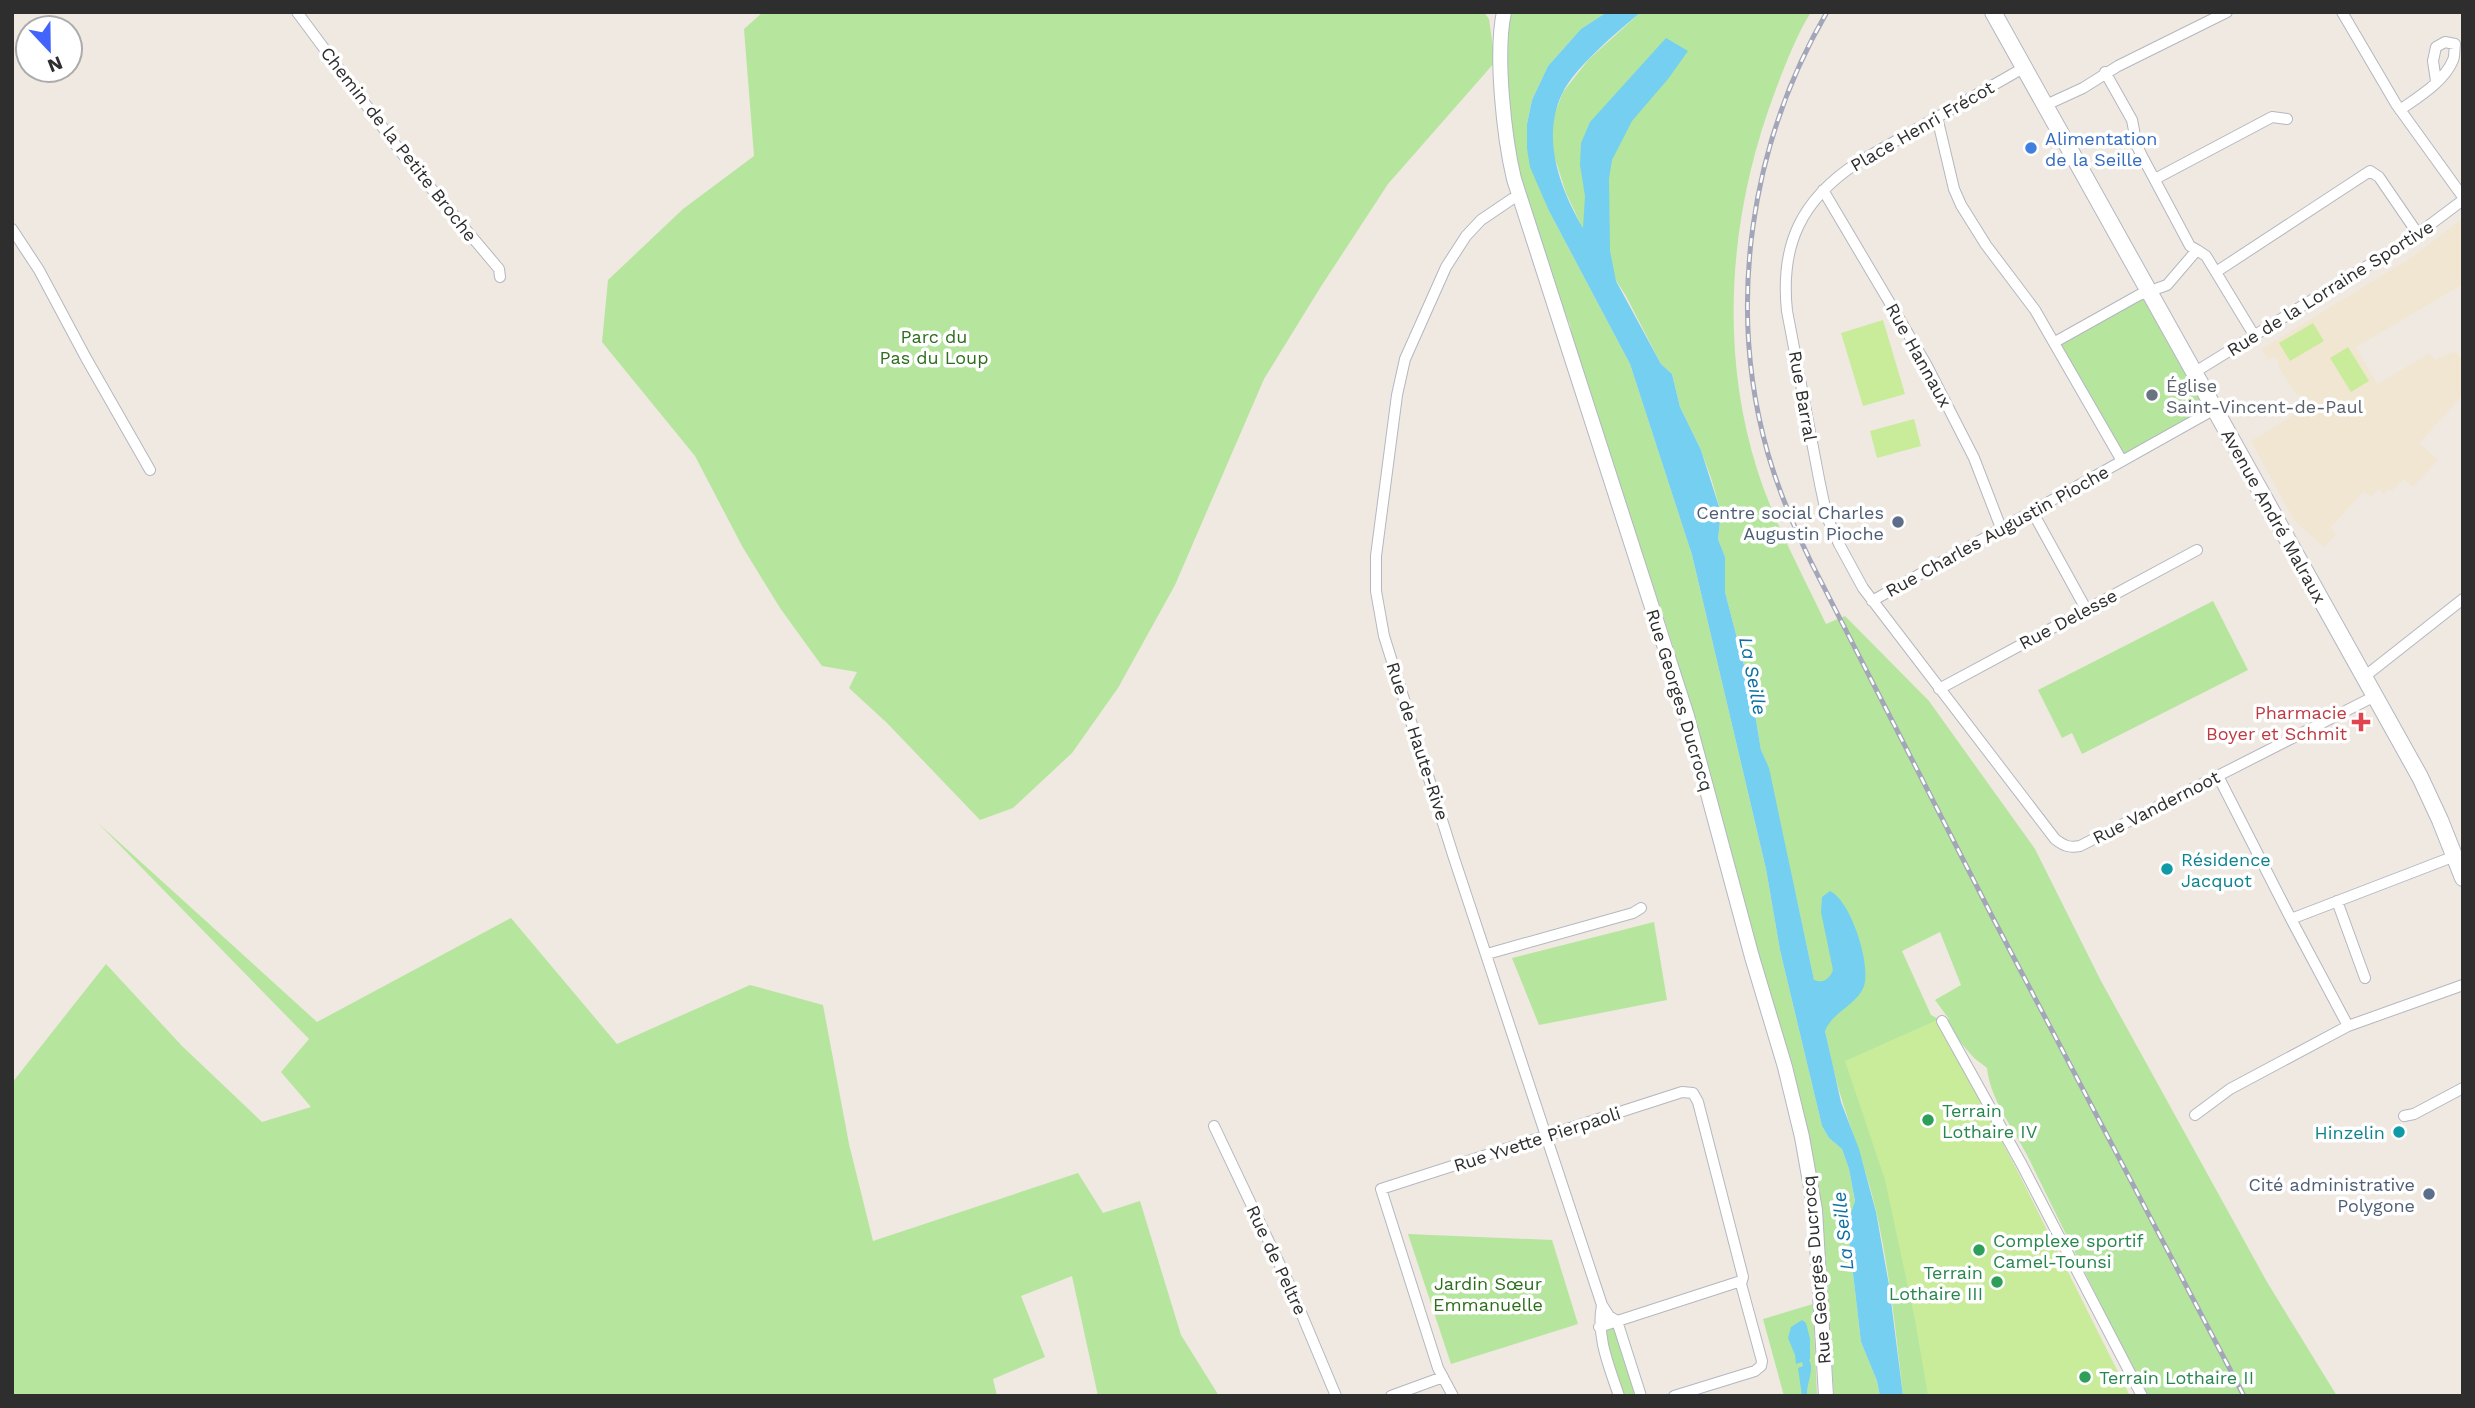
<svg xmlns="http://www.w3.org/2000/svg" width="2475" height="1408" font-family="'Work Sans',sans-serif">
<rect width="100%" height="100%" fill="#efe9e1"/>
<!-- education -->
<path fill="#f0e6d1" d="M2463 218V284L2356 347 2377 384 2429 354 2436 360 2454 351 2463 361V395L2419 443 2438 460 2413 487 2404 479 2392 491 2389 489 2384 494 2378 489 2371 497 2364 491 2330 528 2336 534 2324 547 2294 520 2251 441 2299 412 2296 406 2303 402 2299 395 2297 396 2277 364 2279 362 2275 356 2268 360 2262 349 2414 256Z"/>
<!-- green -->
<path fill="#b6e59e" d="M763 12H1484L1489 19 1495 62 1388 184 1320 288 1264 379 1175 585 1118 688 1072 753 1013 808 980 820 887 723 849 688 857 672 822 666 780 608 742 546 695 456 602 342 608 280 683 209 754 156 744 29Z
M1510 12H1607L1581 29 1548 66 1532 100 1527 124V149L1549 211 1630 364 1692 555 1766 869 1780 950 1822 1126 1829 1138 1842 1149 1849 1169 1855 1202 1850 1216 1849 1239 1861 1342 1877 1381 1880 1396H1834L1819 1187 1804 1117 1674 649 1572 340 1570 324 1563 311 1518 177 1509 123 1506 62Z
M1641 12H1811C1796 36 1786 63 1776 89 1730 209 1718 345 1757 469 1774 523 1802 573 1826 624L1845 616 1929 701 2035 849 2101 981 2267 1282 2337 1396H2147C2106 1316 2067 1236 2027 1155 2013 1128 1990 1099 1987 1068L1974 1058 1943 1022 1949 1019 1935 1000 1961 985 1940 932 1902 951 1931 1015 1942 1021 1920 1226 1937 1396H1903C1896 1334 1890 1272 1876 1211 1865 1162 1845 1117 1833 1068L1768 767 1761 750 1752 696 1725 592V557L1718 539 1721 513 1712 481 1701 450 1680 407 1672 374 1661 364 1626 296 1583 229 1566 193 1552 149 1553 118 1563 92 1589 59Z
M2142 294 2215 409 2122 461 2055 342Z
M2213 601 2248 670 2082 754 2072 733 2062 738 2038 690Z
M99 824 317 1022 511 918 617 1044 750 985 823 1005 849 1144 873 1241 1078 1173 1103 1213 1140 1201 1181 1335 1219 1396H1098L1072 1276 1021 1296 1045 1357 993 1379 997 1396H12V1083L106 964 182 1046 262 1122 311 1107 281 1072 309 1039Z
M1654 922 1667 1000 1539 1025 1512 958Z
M1408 1234 1552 1240 1578 1324 1451 1364Z
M1813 1304 1817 1396H1784L1763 1319Z
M1615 1327 1638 1396H1622L1603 1337 1604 1329Z"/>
<!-- pitch -->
<path fill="#c9ec9a" d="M1883 320 1905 394 1863 406 1841 333Z
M2313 323 2324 341 2290 361 2279 343Z
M2348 347 2369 381 2351 392 2330 358Z
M1914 419 1921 446 1877 458 1870 431Z
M1937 1020 2017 1170 2130 1396H1928L1915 1320 1885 1180 1845 1061Z"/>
<!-- water -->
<path fill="#75cff0" d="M1607 12H1641C1617 32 1575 67 1562 94 1541 138 1560 189 1583 228L1585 196 1580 165 1581 143 1590 122 1666 38 1688 51 1668 79 1632 121 1612 160 1609 179 1610 251 1616 281 1661 364 1672 374 1680 407 1701 450 1721 513 1718 539 1725 557V592L1752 696 1761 750 1769 768 1814 980C1824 984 1830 978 1833 970L1821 912 1822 897 1830 891C1851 901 1871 964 1864 986 1857 1005 1832 1012 1825 1031L1841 1102 1859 1149 1876 1212 1889 1285 1903 1396H1880L1877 1381 1861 1342 1849 1239 1850 1216 1855 1201 1849 1169 1842 1149 1829 1138 1822 1126 1780 950 1766 869 1692 555 1630 364 1549 211 1530 167 1527 149V124L1532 100 1548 66 1581 29Z
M1802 1320 1806 1323 1810 1339V1359L1809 1360C1815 1370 1806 1383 1807 1396H1802L1798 1368 1803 1366 1802 1362 1796 1364 1795 1355 1788 1338 1791 1327Z"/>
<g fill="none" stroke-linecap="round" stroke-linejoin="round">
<defs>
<path id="minor" d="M297 12 404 156 499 269 500 277
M2342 12 2396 104 2463 197
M2025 67 1857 163C1801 200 1780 245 1787 311L1820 484 1827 517 1839 544 1863 588 2055 839C2064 846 2069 848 2080 846L2375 696
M2046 105 2083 88 2118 66 2227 12
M2400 110C2418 97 2444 82 2453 60 2455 56 2454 49 2455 44L2445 42 2436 47 2433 61 2436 81
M1937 117 1954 189 1961 205 1986 245 2035 310 2122 461
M2155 179 2272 117 2287 119
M1823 190 1926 364 1974 458 2001 528
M1519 197 1512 199 1481 220 1466 236 1446 267 1405 359 1397 395 1376 556V591L1384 636 1454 858 1602 1305 1609 1316 1617 1321 1641 1396
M12 229 39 270 86 358 150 470
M2197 250 2206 256 2254 335
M2216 272 2370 171 2379 177 2418 234
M2055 342 2139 295 2167 285 2197 250 2190 246 2142 156 2137 146 2132 120 2105 72
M2195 372 2411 239 2463 200
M2032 511 2086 609
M1872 601 2215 409
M2364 677 2463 599
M1939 689 2197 550
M2218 776 2291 919 2455 856
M2337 901 2365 978
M2291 919 2348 1026
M1487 954 1633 913 1641 908
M1942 1021 2022 1165 2142 1396
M2195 1115 2230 1089 2348 1026 2463 985
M2404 1116 2414 1114 2463 1088
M1214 1126 1289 1284 1336 1396
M1602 1305C1596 1337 1609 1366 1619 1396
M1599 1327 1741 1281
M1391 1396 1443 1377
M1453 1396 1438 1368 1381 1189 1682 1092 1693 1093 1698 1102 1743 1277 1741 1284 1762 1361 1761 1366 1755 1371 1674 1396"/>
<path id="tertiary" d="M1504 12C1495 54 1504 137 1514 179L1687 716 1752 957 1785 1067 1802 1137 1815 1210 1826 1396"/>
<path id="secondary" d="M1993 12 2420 777 2440 820 2463 878"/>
</defs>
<!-- minor casing -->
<use href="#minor" stroke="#b4b7c1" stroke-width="12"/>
<!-- tertiary casing -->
<use href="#tertiary" stroke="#b4b7c1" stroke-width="16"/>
<!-- secondary casing -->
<use href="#secondary" stroke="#b4b7c1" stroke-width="18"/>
<!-- minor -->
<use href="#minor" stroke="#fff" stroke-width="10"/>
<!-- tertiary -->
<use href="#tertiary" stroke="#fff" stroke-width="14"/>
<!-- secondary -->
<use href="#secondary" stroke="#fff" stroke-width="16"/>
<defs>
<path id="rail" d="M1827 12C1750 144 1726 306 1768 454 1779 492 1794 527 1811 562L1994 920 2244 1396"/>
</defs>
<!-- rail casing -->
<use href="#rail" stroke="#a3a6b8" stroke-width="5"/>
<!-- rail -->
<use href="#rail" stroke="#fff" stroke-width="2.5" stroke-dasharray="8" stroke-linecap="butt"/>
</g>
<!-- markers -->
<circle fill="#3f7fe0" stroke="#fff" stroke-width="2.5" cx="2031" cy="148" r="7"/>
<circle fill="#6b7280" stroke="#fff" stroke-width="2.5" cx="2152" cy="395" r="7"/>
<g fill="#5c6f8a" stroke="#fff" stroke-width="2.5">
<circle cx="1898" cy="522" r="7"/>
<circle cx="2429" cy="1194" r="7"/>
</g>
<path fill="#e0444e" stroke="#fff" stroke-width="2.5" d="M2357.5 711.5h7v7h7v7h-7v7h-7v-7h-7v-7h7z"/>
<g fill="#0f9aa8" stroke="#fff" stroke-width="2.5">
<circle cx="2167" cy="869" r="7"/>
<circle cx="2399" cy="1132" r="7"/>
</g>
<g fill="#2e9e5b" stroke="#fff" stroke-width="2.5">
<circle cx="1928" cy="1120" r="7"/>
<circle cx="1979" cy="1250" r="7"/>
<circle cx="1997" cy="1282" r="7"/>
<circle cx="2085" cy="1377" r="7"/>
</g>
<g text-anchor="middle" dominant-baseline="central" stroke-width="7" stroke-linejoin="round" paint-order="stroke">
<!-- street labels -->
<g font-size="18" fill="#2e2e2e" stroke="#fff">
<text transform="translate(1922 126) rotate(-30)">Place Henri Frécot</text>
<text transform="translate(399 144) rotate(52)">Chemin de la Petite Broche</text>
<text transform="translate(2330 288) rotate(-32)">Rue de la Lorraine Sportive</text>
<text transform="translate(1919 355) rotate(61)">Rue Hannaux</text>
<text transform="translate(1803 396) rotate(80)">Rue Barral</text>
<text transform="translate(2274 516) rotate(61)">Avenue André Malraux</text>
<text transform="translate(1997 531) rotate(-29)">Rue Charles Augustin Pioche</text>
<text transform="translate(2068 619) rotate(-28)">Rue Delesse</text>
<text transform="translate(1680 700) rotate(73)">Rue Georges Ducrocq</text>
<text transform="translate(1418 741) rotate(72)">Rue de Haute-Rive</text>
<text transform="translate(2156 807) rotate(-27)">Rue Vandernoot</text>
<text transform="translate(1537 1139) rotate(-18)">Rue Yvette Pierpaoli</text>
<text transform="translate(1277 1260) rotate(65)">Rue de Peltre</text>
<text transform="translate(1816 1270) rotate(-95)">Rue Georges Ducrocq</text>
</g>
<!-- shop labels -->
<g font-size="18" fill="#366cbe" stroke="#fff" text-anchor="start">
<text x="2045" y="138">Alimentation<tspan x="2045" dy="21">de la Seille</tspan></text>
</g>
<!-- park labels -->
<g font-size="18" fill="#2c6e1b" stroke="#fff">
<text x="934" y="336">Parc du<tspan x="934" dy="21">Pas du Loup</tspan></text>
<text x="1488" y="1283">Jardin Sœur<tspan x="1488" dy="21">Emmanuelle</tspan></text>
</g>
<!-- worship labels -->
<g font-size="18" fill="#5b616d" stroke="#fff" text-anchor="start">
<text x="2166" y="385">Église<tspan x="2166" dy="21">Saint-Vincent-de-Paul</tspan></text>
</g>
<!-- service labels -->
<g font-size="18" fill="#4e5e75" stroke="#fff" text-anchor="end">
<text x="1884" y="512">Centre social Charles<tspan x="1884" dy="21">Augustin Pioche</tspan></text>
<text x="2415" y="1184">Cité administrative<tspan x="2415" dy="21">Polygone</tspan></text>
</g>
<!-- health labels -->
<g font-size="18" fill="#be3a42" stroke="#fff" text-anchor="end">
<text x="2347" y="712">Pharmacie<tspan x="2347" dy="21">Boyer et Schmit</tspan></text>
</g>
<!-- culture labels -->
<g font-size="18" fill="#0d838f" stroke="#fff" text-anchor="start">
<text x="2181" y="859">Résidence<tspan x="2181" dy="21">Jacquot</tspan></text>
<text x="2385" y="1132" text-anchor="end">Hinzelin</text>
</g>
<!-- leisure labels -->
<g font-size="18" fill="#27864d" stroke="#fff" text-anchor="start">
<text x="1942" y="1110">Terrain<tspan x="1942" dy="21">Lothaire IV</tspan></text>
<text x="1993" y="1240">Complexe sportif<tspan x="1993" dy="21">Camel-Tounsi</tspan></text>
<text x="1983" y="1272" text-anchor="end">Terrain<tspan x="1983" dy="21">Lothaire III</tspan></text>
<text x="2099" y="1377">Terrain Lothaire II</text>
</g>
<!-- water labels -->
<g font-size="19" font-style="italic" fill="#0d6fa3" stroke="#fff">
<text transform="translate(1753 676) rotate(79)">La Seille</text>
<text transform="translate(1843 1231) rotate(-96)">La Seille</text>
</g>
</g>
<!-- border -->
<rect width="2475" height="1408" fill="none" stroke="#2e2e2e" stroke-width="28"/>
<!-- north arrow -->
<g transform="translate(49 49) rotate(158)"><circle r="33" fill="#ffffff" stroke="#ababab" stroke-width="2"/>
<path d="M0-5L12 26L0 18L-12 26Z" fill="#4264fb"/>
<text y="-10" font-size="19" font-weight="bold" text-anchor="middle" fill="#2e2e2e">N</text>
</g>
</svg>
